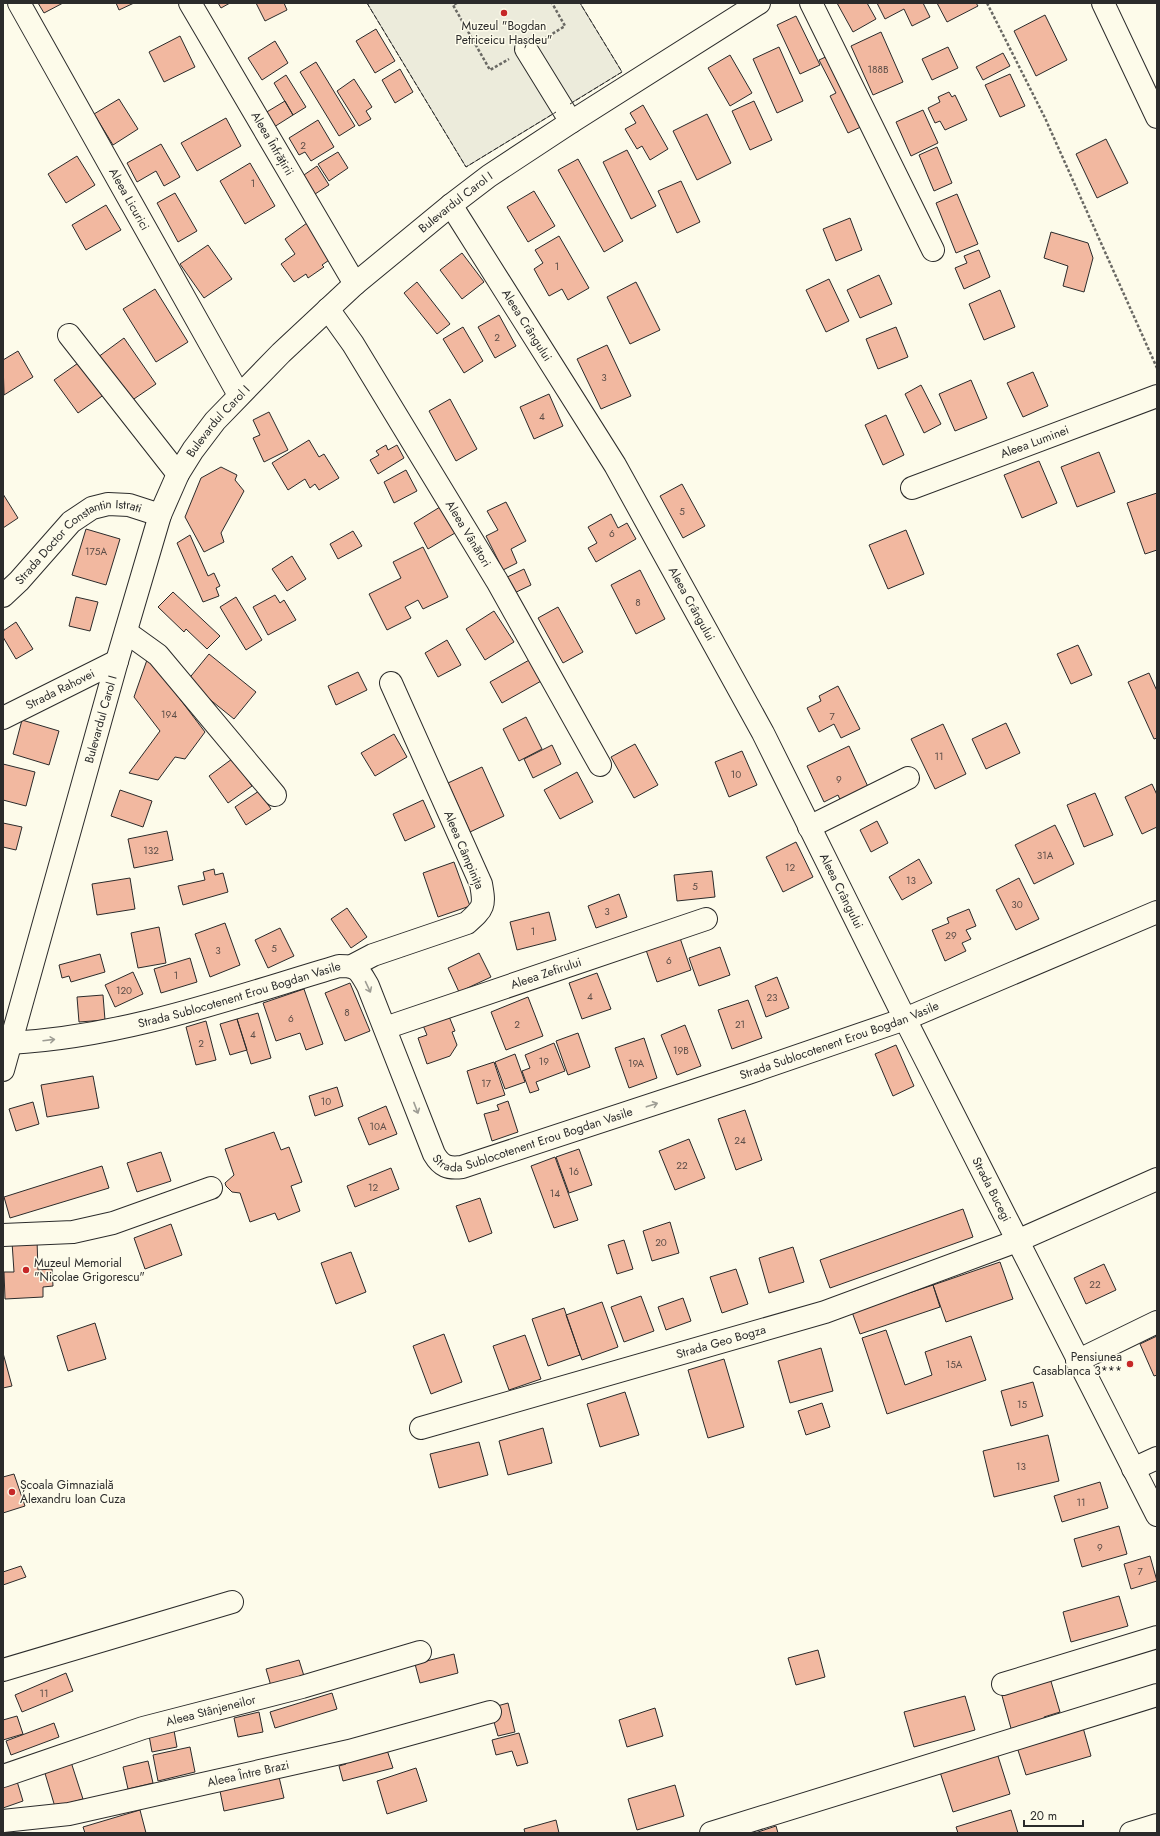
<svg xmlns="http://www.w3.org/2000/svg" width="1160" height="1836" font-family="Jost,sans-serif">
<rect width="100%" height="100%" fill="#fdfbea"/>
<!-- green -->
<path fill="#ecebdb" stroke="#74746e" d="M367 3H580L622 72 466 167Z"/>
<!-- building -->
<path fill="#f2b8a0" stroke="#2b2b2b" d="M38 3H63L44 13Z
M116 3H134L119 10Z
M218 3H230L221 8Z
M256 3H284L287 10 265 21Z
M837 3H867L876 19 853 32Z
M877 3H923L930 17 912 26 904 9 885 19Z
M937 3H976L978 6 947 22Z
M1045 15 1067 60 1036 76 1014 31Z
M796 16 820 65 800 74 777 25Z
M376 29 395 61 375 73 356 41Z
M881 32 903 82 873 95 851 46Z
M180 36 195 67 164 82 149 52Z
M275 41 288 63 262 80 248 58Z
M779 47 803 101 777 113 753 59Z
M948 47 958 68 932 80 922 59Z
M1003 53 1010 66 983 80 976 67Z
M832 54 867 124 848 133 830 96 836 93 819 60Z
M730 55 752 93 730 106 708 68Z
M316 62 355 126 339 136 300 72Z
M400 69 413 92 395 103 382 80Z
M1010 74 1025 106 1000 117 985 85Z
M286 75 306 107 293 115 274 83Z
M354 79 372 107 366 111 371 119 359 126 337 91Z
M949 92 952 97 955 95 967 120 945 130 940 121 935 123 928 108 940 102 938 97Z
M119 99 138 129 113 145 94 114Z
M285 101 293 115 274 127 265 113Z
M754 101 772 140 750 150 732 111Z
M643 105 668 149 650 160 642 146 637 149 625 129 636 123 630 113Z
M923 110 938 143 911 156 896 122Z
M707 114 731 163 697 180 673 131Z
M226 118 241 146 197 171 181 143Z
M318 120 334 147 311 161 305 152 299 155 289 138Z
M1106 139 1128 183 1097 198 1076 154Z
M161 144 180 177 164 186 156 171 137 182 127 163Z
M937 147 952 183 934 191 919 155Z
M627 150 656 206 631 219 603 162Z
M338 152 348 168 329 181 318 164Z
M77 156 95 185 66 203 48 174Z
M578 159 623 241 604 252 558 170Z
M250 163 275 206 245 224 220 181Z
M317 166 329 185 312 196 301 177Z
M681 181 700 222 677 233 658 191Z
M534 191 555 226 528 242 507 207Z
M175 193 197 231 178 242 157 203Z
M957 194 978 244 956 253 936 203Z
M106 205 121 230 86 250 72 225Z
M850 218 862 250 836 261 823 229Z
M307 223 332 258 322 265 324 267 308 278 306 274 294 282 281 264 295 254 285 239Z
M1051 232 1088 243 1093 258 1084 292 1063 286 1068 266 1044 258Z
M559 236 589 288 568 300 562 289 549 296 534 269 543 263 535 250Z
M208 245 232 279 204 298 180 264Z
M979 250 990 277 964 289 955 268 967 263 964 256Z
M462 253 484 282 462 299 440 270Z
M879 275 892 304 860 318 847 290Z
M829 279 849 321 826 332 806 290Z
M417 282 450 324 437 334 404 293Z
M636 282 660 330 630 344 607 297Z
M155 289 188 342 156 362 123 309Z
M1000 290 1015 327 984 340 969 304Z
M499 315 516 346 495 358 478 327Z
M463 327 483 361 464 373 443 339Z
M896 327 908 357 878 369 866 339Z
M124 338 156 384 125 405 94 360Z
M607 345 631 396 601 409 577 359Z
M18 351 33 377 4 395 3 360Z
M81 361 105 394 78 413 54 380Z
M1033 372 1048 406 1023 417 1007 383Z
M971 380 987 418 955 431 939 394Z
M921 385 941 424 924 433 905 394Z
M549 394 563 426 534 439 520 407Z
M450 399 477 449 456 461 429 411Z
M269 412 288 450 264 462 253 438 260 435 253 420Z
M886 415 904 455 883 465 865 425Z
M309 440 319 457 324 454 339 478 319 490 315 484 310 488 305 479 288 490 272 463Z
M386 445 388 450 397 445 404 458 378 474 370 460 379 455 376 451Z
M1099 452 1115 492 1077 507 1061 467Z
M1039 461 1057 503 1022 518 1004 475Z
M221 467 237 475 235 480 244 491 221 533 224 542 204 552 185 517 201 478Z
M406 470 417 491 394 503 384 482Z
M682 484 705 526 683 538 660 496Z
M1157 493V550L1145 554 1127 503Z
M3 494 18 518 3 528Z
M506 502 526 541 511 549 517 563 503 570 486 536 498 530 487 511Z
M440 507 455 533 428 549 414 523Z
M611 514 618 528 627 523 636 539 596 562 588 548 597 543 588 527Z
M86 529 120 539 106 585 72 575Z
M906 530 924 574 888 589 869 545Z
M353 531 362 546 338 559 330 544Z
M190 535 208 576 214 573 220 586 216 588 219 596 203 602 177 543Z
M423 547 448 597 423 609 418 600 405 607 411 618 387 630 369 594 401 578 393 562Z
M292 556 306 579 287 591 272 569Z
M524 569 531 585 508 596 501 580Z
M640 570 665 619 636 634 611 585Z
M173 592 220 636 207 649 186 629 184 632 158 607Z
M275 595 280 603 284 600 296 620 268 635 253 607Z
M76 597 98 602 90 631 69 626Z
M236 597 262 640 246 650 220 607Z
M558 607 583 652 563 663 538 618Z
M494 611 514 642 485 660 466 629Z
M16 622 33 649 16 659 3 637V631Z
M447 640 461 665 438 677 425 653Z
M1078 645 1092 675 1071 684 1057 654Z
M209 654 256 692 234 719 187 681Z
M148 657 205 732 185 759 175 757 158 780 129 773 160 731 134 697Z
M531 659 543 680 502 703 490 682Z
M358 672 367 690 336 705 328 686Z
M1149 673 1157 691V738L1154 739 1128 682Z
M838 686 860 729 841 738 834 724 819 732 807 708 821 701 819 696Z
M526 717 542 749 519 761 503 729Z
M22 720 59 731 49 765 13 754Z
M1006 723 1020 753 986 769 972 739Z
M943 724 966 774 935 789 911 739Z
M394 734 407 757 375 776 361 753Z
M635 744 658 785 634 798 611 757Z
M552 745 561 764 533 778 524 759Z
M849 746 870 791 842 804 838 795 824 802 807 766Z
M742 751 757 785 729 797 715 762Z
M232 759 252 786 228 803 209 776Z
M3 764 35 772 26 806 3 800Z
M482 767 504 816 470 832 448 783Z
M577 772 593 802 560 819 544 790Z
M1152 784 1157 795V827L1142 834 1125 797Z
M120 790 152 801 143 827 111 816Z
M259 791 271 809 246 825 235 807Z
M1095 793 1113 835 1084 847 1067 805Z
M423 800 435 827 405 841 393 814Z
M877 821 888 843 871 852 860 830Z
M3 823 22 827 16 850 3 847Z
M1055 825 1074 864 1034 884 1015 845Z
M167 831 173 860 134 868 128 839Z
M796 842 813 877 783 892 766 857Z
M919 859 932 883 902 900 889 877Z
M454 862 470 906 438 917 423 873Z
M214 869 215 875 223 873 228 892 183 905 178 886 205 880 203 872Z
M712 871 715 897 677 901 674 875Z
M130 878 135 909 97 915 92 884Z
M1019 878 1039 919 1016 930 996 890Z
M619 894 627 917 596 928 588 906Z
M347 908 367 937 351 948 331 919Z
M969 909 976 926 966 930 971 939 962 943 966 951 945 961 932 930 949 923 947 918Z
M549 912 556 940 517 950 510 922Z
M225 923 240 965 210 977 195 934Z
M159 927 166 963 138 968 131 933Z
M280 928 294 956 268 968 255 940Z
M680 938 691 970 657 982 646 950Z
M720 947 730 975 699 986 689 958Z
M479 953 491 977 459 992 448 968Z
M100 954 105 972 71 982 69 976 62 978 59 965Z
M190 958 197 982 161 993 154 969Z
M133 972 143 994 115 1007 105 985Z
M597 973 611 1009 582 1019 569 983Z
M777 977 789 1008 766 1017 755 986Z
M350 983 370 1031 345 1041 325 993Z
M304 989 323 1044 306 1050 300 1033 276 1041 263 1003Z
M103 995 105 1020 79 1022 77 997Z
M528 997 543 1036 506 1050 491 1012Z
M748 1000 762 1038 732 1049 718 1010Z
M258 1013 271 1058 251 1064 237 1019Z
M448 1014 455 1031 452 1032 457 1045 450 1056 427 1064 418 1038 427 1035 422 1023Z
M237 1019 247 1050 230 1055 220 1024Z
M206 1021 216 1060 196 1065 186 1027Z
M685 1025 701 1066 677 1075 661 1035Z
M578 1033 590 1067 568 1075 556 1041Z
M644 1038 657 1078 629 1088 615 1048Z
M554 1043 565 1071 536 1082 539 1090 530 1093 522 1071 530 1068 525 1055Z
M896 1045 914 1086 893 1096 875 1054Z
M515 1054 525 1082 505 1089 495 1062Z
M494 1062 505 1095 477 1104 467 1071Z
M93 1076 99 1108 47 1117 41 1085Z
M337 1087 343 1106 315 1116 309 1096Z
M508 1101 518 1132 492 1141 484 1114 499 1110 497 1105Z
M33 1102 39 1124 16 1131 9 1109Z
M386 1106 397 1134 369 1145 358 1118Z
M745 1110 762 1160 736 1170 718 1119Z
M274 1132 281 1150 289 1147 302 1182 291 1186 300 1211 278 1220 275 1213 250 1222 240 1193 232 1192 226 1186 225 1183 234 1175 225 1149Z
M689 1139 705 1178 675 1190 659 1151Z
M579 1149 592 1185 569 1193 556 1157Z
M161 1152 171 1181 137 1192 127 1163Z
M555 1157 578 1220 554 1228 531 1166Z
M102 1166 109 1188 10 1218 4 1197Z
M391 1168 399 1189 355 1207 347 1186Z
M480 1198 492 1233 469 1242 456 1206Z
M963 1209 973 1237 830 1288 820 1260Z
M670 1222 679 1253 652 1261 643 1231Z
M171 1224 182 1255 145 1269 134 1238Z
M37 1240 38 1270 52 1269 53 1286 43 1287V1297L5 1299 4 1272H14L12 1242Z
M624 1240 633 1269 617 1274 608 1245Z
M793 1247 804 1282 769 1293 759 1258Z
M351 1252 366 1292 336 1304 321 1263Z
M1000 1262 1013 1299 946 1322 933 1285Z
M1104 1264 1116 1290 1086 1304 1074 1278Z
M736 1269 748 1304 722 1313 710 1277Z
M933 1285 940 1307 860 1334 852 1312Z
M641 1296 654 1331 624 1342 611 1307Z
M683 1298 691 1321 666 1330 658 1307Z
M602 1302 618 1347 582 1360 566 1315Z
M564 1308 580 1355 548 1366 532 1319Z
M95 1323 106 1359 68 1371 57 1336Z
M886 1330 905 1385 932 1375 925 1352 971 1336 986 1380 887 1414 862 1338Z
M444 1334 462 1382 431 1394 413 1346Z
M525 1335 541 1379 509 1390 493 1346Z
M1157 1336V1375L1154 1376 1140 1344Z
M821 1348 833 1391 790 1403 778 1361Z
M3 1353 12 1386 3 1388Z
M724 1359 744 1427 708 1438 688 1370Z
M1033 1382 1043 1416 1011 1426 1001 1391Z
M625 1392 639 1435 600 1447 587 1404Z
M822 1403 830 1427 806 1435 798 1411Z
M543 1428 552 1463 508 1475 499 1441Z
M1048 1435 1059 1481 994 1497 983 1451Z
M479 1442 488 1475 439 1488 430 1454Z
M14 1474 25 1506 3 1513V1477Z
M1100 1482 1108 1508 1062 1522 1054 1496Z
M1119 1526 1127 1554 1082 1567 1074 1539Z
M1150 1556 1157 1581 1131 1589 1124 1564Z
M21 1566 26 1577 3 1585V1572Z
M1119 1596 1128 1626 1071 1642 1063 1612Z
M818 1650 825 1677 796 1685 788 1658Z
M454 1654 458 1673 420 1683 415 1664Z
M299 1660 304 1676 271 1686 266 1669Z
M66 1673 73 1691 22 1712 15 1695Z
M1050 1678 1060 1712 1044 1717 1045 1722 1012 1732 1001 1692Z
M332 1693 337 1709 275 1728 270 1712Z
M965 1696 975 1730 914 1747 904 1712Z
M508 1703 515 1732 498 1736 490 1708Z
M655 1708 663 1736 627 1747 619 1720Z
M259 1712 263 1732 238 1737 234 1718Z
M17 1716 23 1734 3 1740V1720Z
M54 1723 59 1737 11 1755 6 1741Z
M1082 1724 1091 1756 1026 1775 1016 1744Z
M173 1725 177 1747 152 1752 148 1730Z
M519 1733 528 1763 517 1766 512 1751 496 1755 492 1740Z
M190 1747 195 1772 158 1781 153 1755Z
M386 1747 393 1768 343 1781 339 1766 346 1764 344 1759Z
M997 1753 1010 1794 953 1812 940 1772Z
M148 1761 153 1783 128 1789 123 1767Z
M71 1762 83 1799 55 1807 44 1770Z
M416 1768 427 1801 387 1814 377 1781Z
M279 1777 284 1798 224 1811 220 1791Z
M16 1778 23 1801 3 1808V1782Z
M675 1785 684 1816 637 1830 628 1799Z
M140 1810 146 1833H85L83 1827Z
M1011 1810 1018 1833H958L956 1827Z
M556 1820 559 1833H525L524 1829Z
M776 1826 778 1833H755Z"/>
<g fill="none" stroke-linecap="round" stroke-linejoin="round">
<defs>
<g id="minor">
<path id="s1" d="M19 3 239 395"/>
<path id="s2" d="M190 3 355 284"/>
<path d="M811 3 933 250"/>
<path d="M1103 3 1157 117"/>
<path d="M526 49 571 122"/>
<path id="s3" d="M451 205 615 465 763 733 905 1019 1157 1515"/>
<path id="s4" d="M328 309 353 344 497 581 600 765"/>
<path d="M69 335 178 474"/>
<path id="s5" d="M912 488 1157 396"/>
<path id="s6" d="M3 596 19 581 71 522 92 508 108 504 129 505 160 515"/>
<path d="M126 632 158 655 275 795"/>
<path id="s7" d="M3 718 117 661"/>
<path d="M809 827 908 778"/>
<path d="M352 966 373 955 467 923C484 908 485 906 481 884L391 683"/>
<path id="s8" d="M385 1028 706 919"/>
<path id="s9" d="M10 1043C124 1037 231 998 339 966 358 966 359 970 368 986L434 1154C441 1166 448 1169 462 1167L748 1073 905 1019 1157 912"/>
<path d="M3 1235 73 1232 113 1223 211 1188"/>
<path d="M1077 1361 1157 1322"/>
<path id="s10" d="M421 1428 825 1312 1017 1241 1157 1179"/>
<path d="M1133 1469 1157 1458"/>
<path d="M3 1670 232 1602"/>
<path d="M1003 1684 1157 1637"/>
<path id="s11" d="M3 1776 143 1728 302 1687 420 1652"/>
<path id="s12" d="M3 1821 69 1814 349 1751 490 1712"/>
<path d="M711 1833 1157 1695"/>
<path d="M1131 1833 1157 1825"/>
</g>
<g id="major">
<path id="s13" d="M3 1070 117 661 160 515 178 474 193 450 215 421 281 353 355 284 451 205 489 176 571 122 759 3"/>
</g>
</defs>
<!-- minor casing -->
<use href="#minor" stroke="#2b2b2b" stroke-width="24"/>
<!-- major casing -->
<use href="#major" stroke="#2b2b2b" stroke-width="24"/>
<!-- path -->
<path stroke="#6a6964" stroke-width="2.5" stroke-dasharray="3 2" stroke-linecap="butt" d="M457 3 453 5 490 70 509 59
M987 3 1045 118 1157 368
M544 39 565 26 552 3"/>
<!-- minor -->
<use href="#minor" stroke="#fdfbea" stroke-width="22"/>
<!-- major -->
<use href="#major" stroke="#fdfbea" stroke-width="22"/>
<!-- fence -->
<path stroke="#2b2b2b" stroke-width="1" stroke-dasharray="5 2" stroke-linecap="butt" d="M367 3 466 167 556 112
M570 104 622 72 580 3"/>
</g>
<!-- one-way arrows -->
<defs><path id="oneway-shaft" d="M-6 0H5M1.5-3L5.5 0L1.5 3" fill="none" stroke-width="1.6" stroke-linecap="round" stroke-linejoin="round"/></defs>
<g stroke="#9e9d94">
<use href="#oneway-shaft" transform="translate(368 987) rotate(65)"/>
<use href="#oneway-shaft" transform="translate(49 1040) rotate(-7)"/>
<use href="#oneway-shaft" transform="translate(652 1105) rotate(-18)"/>
<use href="#oneway-shaft" transform="translate(416 1108) rotate(69)"/>
</g>
<!-- markers -->
<g fill="#c62828" stroke="#fdfbea" stroke-width="1.5">
<circle cx="504" cy="13" r="4"/>
<circle cx="26" cy="1270" r="4"/>
<circle cx="1130" cy="1364" r="4"/>
<circle cx="12" cy="1492" r="4"/>
</g>
<g text-anchor="middle" dominant-baseline="central" stroke-width="3" stroke-linejoin="round" paint-order="stroke">
<!-- number labels -->
<g font-size="10" fill="#5d4e48">
<text x="878" y="69">188B</text>
<text x="303" y="145">2</text>
<text x="253" y="183">1</text>
<text x="557" y="266">1</text>
<text x="497" y="337">2</text>
<text x="604" y="377">3</text>
<text x="542" y="416">4</text>
<text x="682" y="511">5</text>
<text x="612" y="533">6</text>
<text x="96" y="551">175A</text>
<text x="638" y="602">8</text>
<text x="169" y="714">194</text>
<text x="832" y="716">7</text>
<text x="939" y="756">11</text>
<text x="736" y="774">10</text>
<text x="839" y="779">9</text>
<text x="151" y="850">132</text>
<text x="1045" y="855">31A</text>
<text x="790" y="867">12</text>
<text x="911" y="880">13</text>
<text x="695" y="886">5</text>
<text x="1017" y="904">30</text>
<text x="607" y="911">3</text>
<text x="533" y="931">1</text>
<text x="951" y="935">29</text>
<text x="274" y="948">5</text>
<text x="218" y="950">3</text>
<text x="669" y="960">6</text>
<text x="176" y="975">1</text>
<text x="124" y="990">120</text>
<text x="590" y="996">4</text>
<text x="772" y="997">23</text>
<text x="347" y="1012">8</text>
<text x="291" y="1018">6</text>
<text x="517" y="1024">2</text>
<text x="740" y="1024">21</text>
<text x="253" y="1034">4</text>
<text x="201" y="1043">2</text>
<text x="681" y="1050">19B</text>
<text x="544" y="1061">19</text>
<text x="636" y="1063">19A</text>
<text x="486" y="1083">17</text>
<text x="326" y="1101">10</text>
<text x="378" y="1126">10A</text>
<text x="740" y="1140">24</text>
<text x="682" y="1165">22</text>
<text x="574" y="1171">16</text>
<text x="373" y="1187">12</text>
<text x="555" y="1193">14</text>
<text x="661" y="1242">20</text>
<text x="1095" y="1284">22</text>
<text x="954" y="1364">15A</text>
<text x="1022" y="1404">15</text>
<text x="1021" y="1466">13</text>
<text x="1081" y="1502">11</text>
<text x="1100" y="1547">9</text>
<text x="1140" y="1571">7</text>
<text x="44" y="1693">11</text>
</g>
<!-- poi labels -->
<g font-size="12" fill="#2b2b2b" stroke="#fdfbea" text-anchor="start">
<text x="504" y="26" text-anchor="middle">Muzeul "Bogdan<tspan x="504" dy="14">Petriceicu Hașdeu"</tspan></text>
<text x="34" y="1263">Muzeul Memorial<tspan x="34" dy="14">"Nicolae Grigorescu"</tspan></text>
<text x="1122" y="1357" text-anchor="end">Pensiunea<tspan x="1122" dy="14">Casablanca 3***</tspan></text>
<text x="20" y="1485">Școala Gimnazială<tspan x="20" dy="14">Alexandru Ioan Cuza</tspan></text>
</g>
<!-- street labels -->
<g font-size="12" fill="#2b2b2b" stroke="#fdfbea">
<text stroke="none"><textPath href="#s2" startOffset="163">Aleea Înfrățirii</textPath></text>
<text stroke="none"><textPath href="#s1" startOffset="225">Aleea Licurici</textPath></text>
<text stroke="none"><textPath href="#s13" startOffset="1012">Bulevardul Carol I</textPath></text>
<text stroke="none"><textPath href="#s3" startOffset="142">Aleea Crângului</textPath></text>
<text stroke="none"><textPath href="#s13" startOffset="688">Bulevardul Carol I</textPath></text>
<text stroke="none"><textPath href="#s5" startOffset="131">Aleea Luminei</textPath></text>
<text stroke="none"><textPath href="#s4" startOffset="265">Aleea Vânători</textPath></text>
<text stroke="none"><textPath href="#s6" startOffset="98">Strada Doctor Constantin Istrati</textPath></text>
<text stroke="none"><textPath href="#s3" startOffset="466">Aleea Crângului</textPath></text>
<text stroke="none"><textPath href="#s7" startOffset="64">Strada Rahovei</textPath></text>
<text stroke="none"><textPath href="#s13" startOffset="364">Bulevardul Carol I</textPath></text>
<text transform="translate(464 850) rotate(67)">Aleea Câmpinița</text>
<text stroke="none"><textPath href="#s3" startOffset="790">Aleea Crângului</textPath></text>
<text stroke="none"><textPath href="#s8" startOffset="170">Aleea Zefirului</textPath></text>
<text stroke="none"><textPath href="#s9" startOffset="235">Strada Sublocotenent Erou Bogdan Vasile</textPath></text>
<text stroke="none"><textPath href="#s9" startOffset="989">Strada Sublocotenent Erou Bogdan Vasile</textPath></text>
<text stroke="none"><textPath href="#s9" startOffset="665">Strada Sublocotenent Erou Bogdan Vasile</textPath></text>
<text stroke="none"><textPath href="#s3" startOffset="1124">Strada Bucegi</textPath></text>
<text stroke="none"><textPath href="#s10" startOffset="312">Strada Geo Bogza</textPath></text>
<text stroke="none"><textPath href="#s11" startOffset="218">Aleea Stânjeneilor</textPath></text>
<text stroke="none"><textPath href="#s12" startOffset="250">Aleea Între Brazi</textPath></text>
</g>
</g>
<!-- border -->
<rect width="1160" height="1836" fill="none" stroke="#2b2b2b" stroke-width="8"/>
<!-- scale -->
<path d="M1024 1820v6h59v-6" fill="none" stroke="#2b2b2b" stroke-width="2"/>
<text x="1030" y="1820" font-size="12" fill="#2b2b2b" stroke="#fdfbea" stroke-width="3" paint-order="stroke">20 m</text>
</svg>
